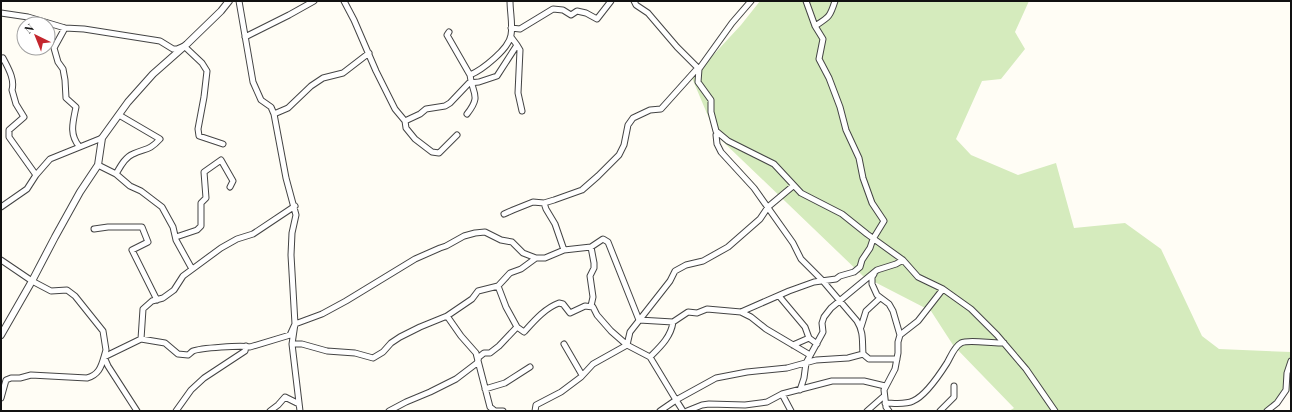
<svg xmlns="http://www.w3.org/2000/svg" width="1292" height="412" font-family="'Playfair Display',serif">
<rect width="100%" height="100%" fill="#fffdf5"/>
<!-- green -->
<path fill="#d5ebbd" d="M760 1H1029L1015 32 1025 49 1001 79 982 81 956 139 971 155 1018 175 1056 163 1074 228 1125 223 1161 249 1202 336 1219 349 1291 352V389L1272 411H1009L1014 408 953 345 931 311 863 276 716 135 692 78 741 25Z"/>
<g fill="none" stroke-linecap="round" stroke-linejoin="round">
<defs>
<path id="minor" d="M239 1 253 82 261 100 271 107 274 114 286 178 296 215 292 233 291 255 295 324 292 344 300 411
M344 1 354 20 376 71 395 109 405 121 406 128 415 139 432 152 439 153 457 135
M634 1 636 5 648 13 677 47 699 69 698 82 711 100V112L716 131 728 141 774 164 801 193 842 214 867 234 903 260 918 277 943 289 971 309 997 335 1026 369 1055 411
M1 13 28 17 65 28 84 29 160 41 173 49H177L184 46 202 63 207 71 204 97 198 129 199 136 223 144
M815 26C829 17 830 17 835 1
M65 28 54 48 58 62 63 69 65 80 66 98 76 107C73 122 69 134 79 146
M511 28 520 29 553 9 563 10 571 15 577 11 586 13 597 19 611 1
M449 32 447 35 470 75
M245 37 289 15 314 1
M517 45 520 50 518 93 522 111
M1 60 3 58C8 68 15 79 12 90L16 104 24 117 9 130V137L36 175
M274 114 288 108 311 86 323 78 343 73 369 53
M467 114C482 95 472 94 470 75 482 70 509 49 511 35 513 25 510 12 510 1
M405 121 420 114 426 109 445 106 450 103 469 83 479 82 497 76 517 45 511 37
M98 165 116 174 130 186 141 191 162 207 173 227 176 240 192 269
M116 174C120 167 125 157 133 154 146 148 149 151 160 139L119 115
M544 203 546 209 555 224 564 250
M1 207 27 189 36 175 50 159 102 138
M504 214 513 210 533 202 544 203 554 200 582 190 598 176 619 155 624 145 628 125 633 118 650 110 661 109 696 70 699 69 732 23 751 1
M94 229 108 227H142L148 242 132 250 157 300
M176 237 197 230 201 226V203L206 198 204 172 221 160 233 181 230 187
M591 247 594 263V268L590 276 593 297 591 306
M1 260 32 281 51 291 67 290 75 296 103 331 106 350 104 357 108 366 137 411
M874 274 872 277V284L877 295 889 304 893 311 900 335 898 342V353L895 369 884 390 886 407 889 411
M498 286 506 307 517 327
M779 296 805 327 809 338
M741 312 751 317 766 329 810 355
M447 316 472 299 478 291 498 286 510 273 521 269 536 258H545L564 250 591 247 603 239 608 242 639 320 673 322 688 312 697 313 707 309 741 312 789 291 814 282 836 279 840 276 854 272 860 267 862 260 870 248 873 239 884 221 872 203 863 178 859 158 846 130 840 107 829 78 819 59 823 39 815 26 806 1
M861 327 866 311 880 298
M900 335 918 321 943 289
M141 339 143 309 152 301 163 298 174 290 183 276 221 248 237 239 253 234 295 206
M292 344H302L327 351 355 353 373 358 383 352 391 343 400 337 420 327 447 316 461 336 476 353 490 407 495 411H503
M564 344 582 375
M793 345 809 338 817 344
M863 354 869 359H897
M650 357C660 347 671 337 673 322
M485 389 505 383 530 367
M800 390 804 378 806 363 823 332 822 323 824 317 831 308 877 270 896 264 903 260
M782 394 791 411
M1 398 6 380 11 378H20L31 375 87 378C98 375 101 368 104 357L141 339 165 343 178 354 188 355C190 354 191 352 193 351 200 348 242 345 250 347L290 335 295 324 322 314 346 301 415 259 440 248 446 246 464 236 475 233 485 232 501 240 512 242 523 253 536 258
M885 403C893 403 905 405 913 401 925 396 940 374 947 363 951 356 954 347 961 343 969 339 993 344 1004 343
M176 411 191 390 204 378 245 351 246 346
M270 411 278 405 285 397 299 404
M389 411 406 402 430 392 456 379 477 363 479 357 484 353H490L499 346 517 327 524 332C534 321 545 308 559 303L563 304 570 313 585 306 593 307 597 315 611 331 627 345 650 357 676 400 716 378 747 372 787 368 816 360 848 358 863 354C862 342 864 332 857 321L822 280 801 259 793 243 754 188 721 152 717 144 716 135
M535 411 536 405 561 392 581 377 593 364 627 345 630 332 670 281 675 271 686 265 703 261 728 247 760 219 768 207 793 186
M660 411 676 400 683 411
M687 411 702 405 709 404 745 405 767 402 782 394 832 381H864L885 386
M867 411 884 396
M940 411 954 397V386
M1267 411 1277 403 1286 390 1287 373 1291 361"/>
<path id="tertiary" d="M1 335 32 281 55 237 80 192 98 165 102 138 128 102 153 74 187 44 221 11 229 1"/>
</defs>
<!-- minor casing -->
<use href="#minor" stroke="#444" stroke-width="7"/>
<!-- tertiary casing -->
<use href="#tertiary" stroke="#444" stroke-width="8"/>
<!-- minor -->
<use href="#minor" stroke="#fff" stroke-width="5"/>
<!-- tertiary -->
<use href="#tertiary" stroke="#fff" stroke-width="6"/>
</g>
<!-- border -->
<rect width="1292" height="412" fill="none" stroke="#111111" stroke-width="4"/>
<!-- north arrow -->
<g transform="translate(36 36) rotate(317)"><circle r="19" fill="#ffffff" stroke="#a0a0a0"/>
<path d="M0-3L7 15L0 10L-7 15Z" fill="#c4262e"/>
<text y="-6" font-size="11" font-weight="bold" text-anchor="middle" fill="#111111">N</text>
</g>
</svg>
